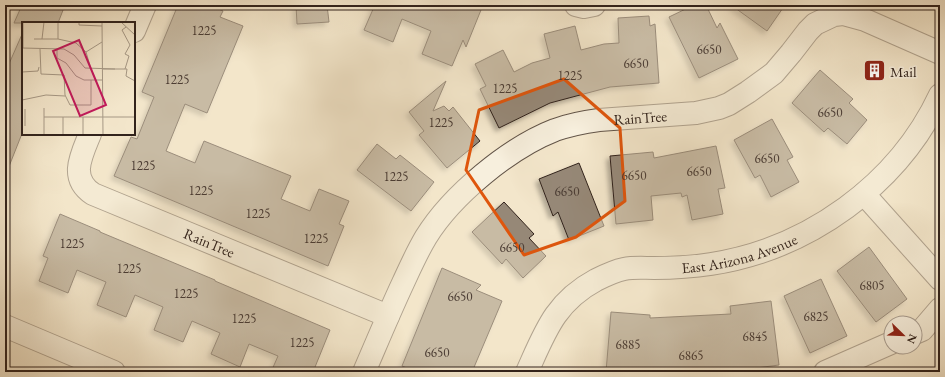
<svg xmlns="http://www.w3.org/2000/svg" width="945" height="377" font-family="'EB Garamond',serif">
<defs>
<filter id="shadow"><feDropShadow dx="-3.5" dy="3.5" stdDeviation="2" flood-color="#0004"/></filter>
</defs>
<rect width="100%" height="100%" fill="#f3e6cb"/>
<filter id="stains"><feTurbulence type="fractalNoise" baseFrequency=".005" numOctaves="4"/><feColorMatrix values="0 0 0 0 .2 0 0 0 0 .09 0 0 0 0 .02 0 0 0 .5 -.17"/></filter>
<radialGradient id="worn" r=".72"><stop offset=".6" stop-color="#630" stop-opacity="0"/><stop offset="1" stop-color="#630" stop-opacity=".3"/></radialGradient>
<!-- building -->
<path fill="#968877" stroke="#32231c" filter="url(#shadow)" d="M22 5H65L58 23H14Z
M178 5H209L223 11 220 17 243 26 207 113 185 104 166 151 195 163 204 141 291 176 281 199 310 211 319 189 349 201 339 224 344 226 328 266 114 176 131 137 137 139 154 97 142 92Z
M296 5H327L329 22 297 24Z
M369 5H483L466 47 463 40 452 66 422 54 431 31 402 19 393 42 364 30 374 7Z
M694 5H706L717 28 720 23 738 59 699 78 669 17Z
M731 5H785L767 31Z
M649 16 650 26 655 24 659 83 610 87 550 103 499 128 480 89 486 86 475 64 503 50 514 72 532 63 550 58 544 34 575 26 581 50 604 44 619 43 618 18Z
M23 32V131L6 174 5 73Z
M820 70 853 99 849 103 867 120 847 144 828 128 824 132 792 103Z
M446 81 433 111 444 106 449 111 453 107 480 141 447 168 419 135 424 131 409 112Z
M772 119 793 157 787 160 799 182 771 197 760 175 755 178 734 140Z
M377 144 396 159 400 155 434 182 411 211 357 170Z
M716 146 725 188 718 189 723 214 692 220 687 195 682 197 681 193 651 196 653 220 616 224 610 156 653 152 654 158Z
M579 163 604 226 569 240 558 212 553 216 539 179Z
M504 202 534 234 529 238 546 256 523 278 506 259 502 264 472 232Z
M60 214 100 231V232L215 280V281L330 330 313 372H271L278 356 249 344 240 367 211 354 220 333 192 321 183 342 154 330 163 307 135 295 126 317 97 305 106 282 77 270 68 293 39 281 48 258 43 256Z
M869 247 907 299 876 322 837 271Z
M442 268 481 285 476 290 502 301 472 372H417L402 366Z
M821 279 847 336 810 353 784 296Z
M771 301 779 365 726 372H606L611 312 650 315V318L731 314 730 306Z"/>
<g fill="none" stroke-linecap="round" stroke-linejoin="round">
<defs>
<g id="minor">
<path d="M576 5 584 7 594 5"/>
<path d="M134 31 145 5"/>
<path id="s1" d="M90 134C81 156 69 178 93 194L388 316"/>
<path d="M864 194 940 279"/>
<path d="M5 326 114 372"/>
<path d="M915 333 922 330 940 309"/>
<path id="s2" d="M364 372C377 342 389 313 403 283 410 268 417 252 426 237 452 195 509 148 555 130 569 125 584 122 599 120L696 113 719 108 729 104 748 92 774 73 791 53 808 31 815 24 834 15 843 14 865 20 940 53"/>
<path id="s3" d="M527 372C545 332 555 302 596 280 604 276 614 271 624 269 634 267 644 268 654 268 673 268 692 267 711 264 808 249 898 185 940 95"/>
<path d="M825 372 891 343"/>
</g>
</defs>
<!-- minor casing -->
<use href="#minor" stroke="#625448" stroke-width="24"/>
<!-- minor -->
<use href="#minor" stroke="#f7efdd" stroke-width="22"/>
</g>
<!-- marked area -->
<path d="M0 0H945V377H0ZM564 79 620 128 625 201 576 237 524 255 466 170 479 110Z" fill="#f3e6cb" fill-opacity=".55" fill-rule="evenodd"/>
<path fill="none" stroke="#df560d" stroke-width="3" stroke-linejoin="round" d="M564 79 620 128 625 201 576 237 524 255 466 170 479 110Z"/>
<!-- icons -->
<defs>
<symbol id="building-square" viewBox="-11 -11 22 22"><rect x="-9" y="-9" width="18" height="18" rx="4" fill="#8f2418" stroke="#f7efdd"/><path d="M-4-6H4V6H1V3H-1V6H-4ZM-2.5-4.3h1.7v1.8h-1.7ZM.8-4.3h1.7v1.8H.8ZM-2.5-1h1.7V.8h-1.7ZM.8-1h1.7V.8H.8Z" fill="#fff"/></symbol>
</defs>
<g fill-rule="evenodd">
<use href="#building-square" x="862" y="58" width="25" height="25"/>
</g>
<g text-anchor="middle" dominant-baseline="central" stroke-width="3" stroke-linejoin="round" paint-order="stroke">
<!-- number labels -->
<g font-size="13" fill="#4b3c33">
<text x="204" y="30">1225</text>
<text x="709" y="49">6650</text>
<text x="636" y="63">6650</text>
<text x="570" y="75">1225</text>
<text x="177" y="79">1225</text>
<text x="505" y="88">1225</text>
<text x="830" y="112">6650</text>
<text x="441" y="122">1225</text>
<text x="767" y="158">6650</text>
<text x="143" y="165">1225</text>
<text x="699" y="171">6650</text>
<text x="634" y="175">6650</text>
<text x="396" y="176">1225</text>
<text x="201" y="190">1225</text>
<text x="567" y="191">6650</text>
<text x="258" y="213">1225</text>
<text x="316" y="238">1225</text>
<text x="72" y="243">1225</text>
<text x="512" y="247">6650</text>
<text x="129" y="268">1225</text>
<text x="872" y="285">6805</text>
<text x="186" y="293">1225</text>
<text x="460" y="296">6650</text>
<text x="816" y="316">6825</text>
<text x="244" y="318">1225</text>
<text x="755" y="336">6845</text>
<text x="302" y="342">1225</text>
<text x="628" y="344">6885</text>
<text x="437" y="352">6650</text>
<text x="691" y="355">6865</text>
</g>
<!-- poi labels -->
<g font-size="15" fill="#32231c" stroke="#f7efdd" text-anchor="start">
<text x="890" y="71">Mail</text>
</g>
<!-- street labels -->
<g font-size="15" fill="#32231c" stroke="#f7efdd">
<text stroke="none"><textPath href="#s2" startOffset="405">RainTree</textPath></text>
<text stroke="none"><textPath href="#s1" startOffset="193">RainTree</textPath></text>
<text stroke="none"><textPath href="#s3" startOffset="265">East Arizona Avenue</textPath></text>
</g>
</g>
<!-- overview -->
<g transform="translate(22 22)">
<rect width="113" height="113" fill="#f3e6cb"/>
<path fill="none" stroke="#a69885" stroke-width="1" d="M36 0V17L54 21 64 30 69 47M57 0V3L80 4M80 0 81 113M99 0 113 13M12 17H36M20 17 22 0M0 26 42 27 52 33 63 46 93 47M1 26V0M18 27 19 52 42 53 43 73 48 83H69V58M35 27V36L44 41 54 54 62 58H81M64 30 80 20M81 47H105L104 54 113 59M103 47 107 34 103 32 108 23 100 8 104 5M0 50 16 49 17 45M0 78 24 73 43 74M3 87V104M22 95H113M41 95V113M22 113V86M61 113V95"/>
<path fill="#c2185b" fill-opacity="0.15" stroke="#c2185b" stroke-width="2" d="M57 18 84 83 58 94 31 29Z"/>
<rect width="113" height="113" fill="none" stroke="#32231c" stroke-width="2"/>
</g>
<!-- margin -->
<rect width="945" height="377" fill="none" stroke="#f3e6cb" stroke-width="20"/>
<rect x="6" y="6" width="933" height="365" fill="none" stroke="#32231c" stroke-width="2"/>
<rect x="10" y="10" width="925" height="357" fill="none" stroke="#32231c"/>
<!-- north arrow -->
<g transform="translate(903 335) rotate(113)"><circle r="19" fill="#f7efdd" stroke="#a89d90"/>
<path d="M0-3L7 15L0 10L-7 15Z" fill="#8f2418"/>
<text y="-6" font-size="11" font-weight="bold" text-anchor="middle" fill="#32231c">N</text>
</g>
<rect width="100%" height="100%" filter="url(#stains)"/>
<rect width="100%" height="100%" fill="url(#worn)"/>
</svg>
